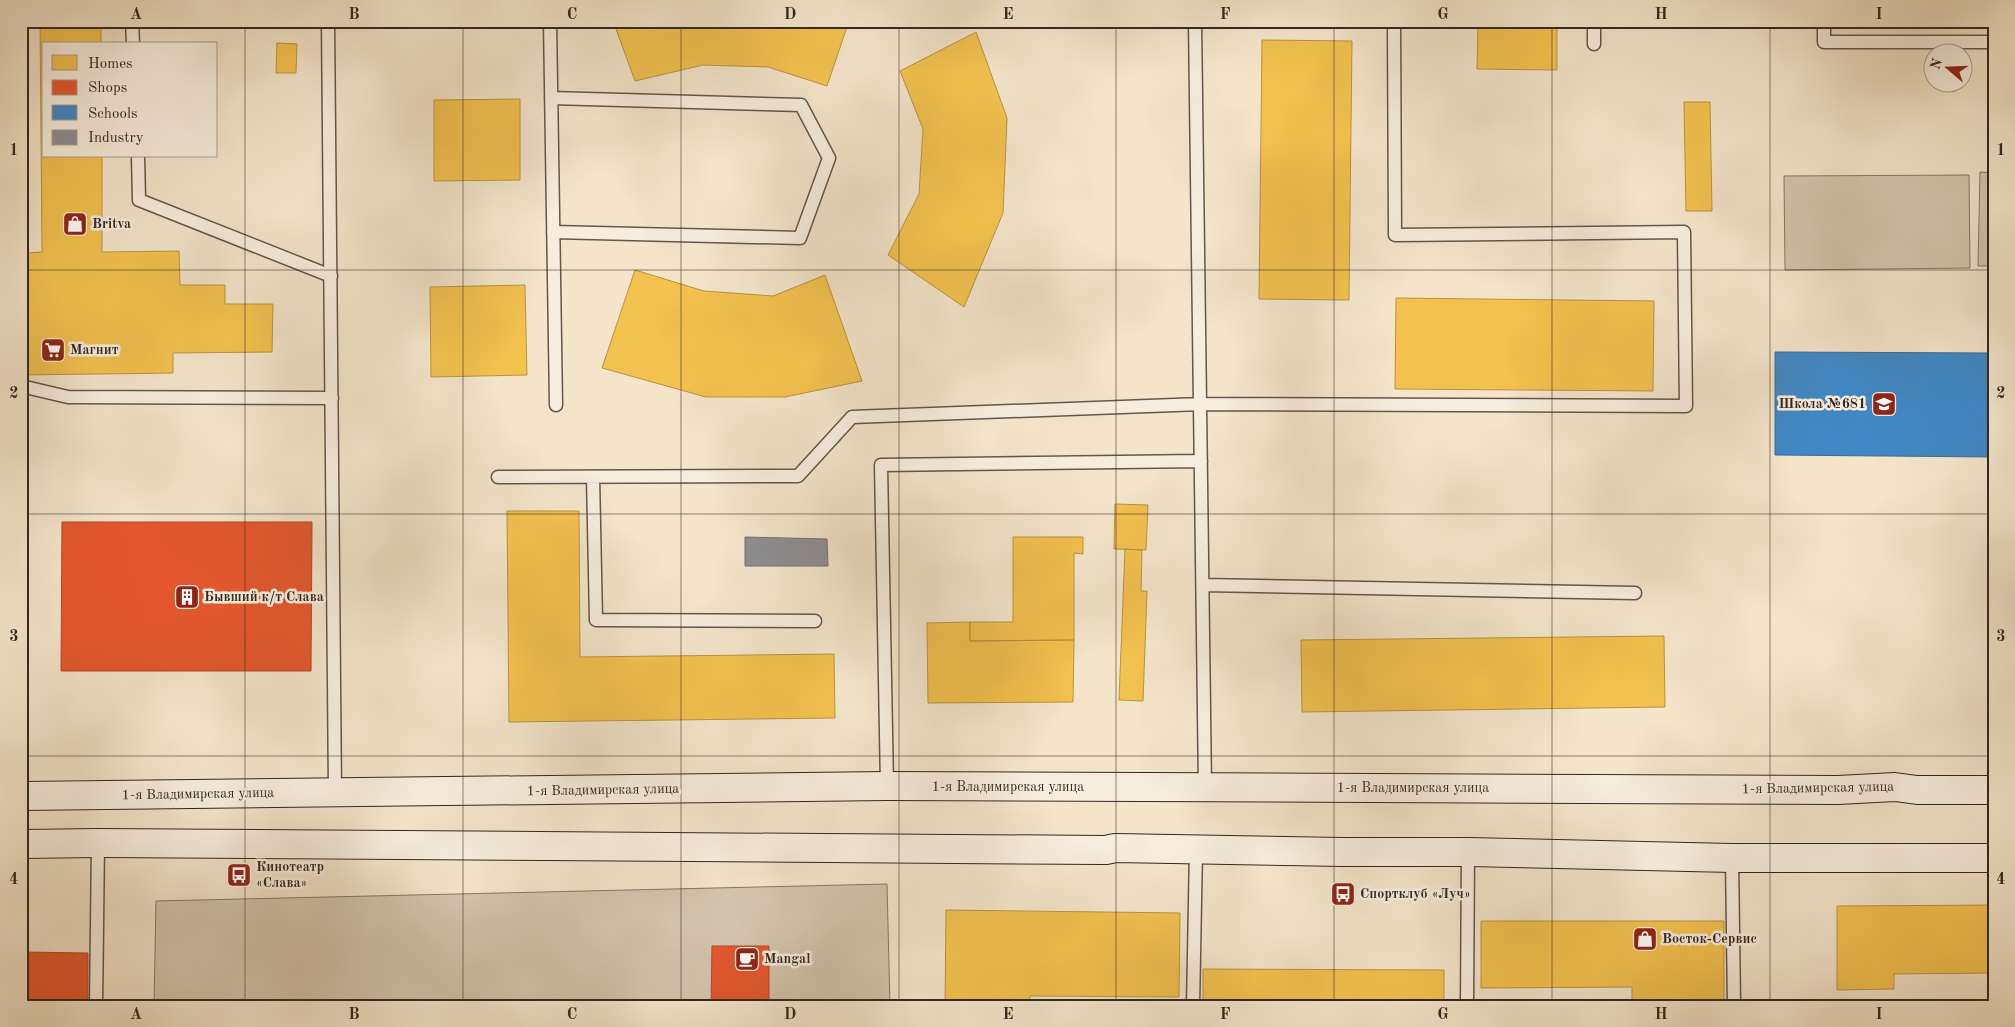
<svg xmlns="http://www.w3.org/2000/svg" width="2015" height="1027" font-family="'Old Standard TT',serif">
<rect width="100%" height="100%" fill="#f3e4ca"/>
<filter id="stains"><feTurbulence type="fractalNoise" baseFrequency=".004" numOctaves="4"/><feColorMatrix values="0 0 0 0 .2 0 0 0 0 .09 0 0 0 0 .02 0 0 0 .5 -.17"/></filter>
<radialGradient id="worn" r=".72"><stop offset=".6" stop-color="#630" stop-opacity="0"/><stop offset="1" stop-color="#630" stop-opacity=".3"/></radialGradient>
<!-- green -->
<path fill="#d3c4ad" stroke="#847666" d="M1980 172 1994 173V266H1978Z
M1969 175 1970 268 1785 270 1784 176Z
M887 884 890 1006H154L156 901Z"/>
<!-- homes -->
<path fill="#f2c14e" stroke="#b99340" d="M40 21H101V44H44V156H102V252L179 251 180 285H225V304H273L272 352 173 353V373L21 375V301H28L27 253 42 252Z
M613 21H849L827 86 768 67 703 65 635 81Z
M1478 21H1557V70L1477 69Z
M976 32 1007 118 1003 213 964 307 888 255 919 194 923 129 900 71Z
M1262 40 1352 41 1349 300 1259 299Z
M277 43 297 44 296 73H276Z
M520 99V180L434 181V100Z
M1684 102H1710L1712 211H1686Z
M635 270 704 291 773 296 825 275 862 381 785 397H706L602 368Z
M525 285 527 375 431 377 430 287Z
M1396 298 1654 301 1653 391 1395 389Z
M1115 504 1148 505 1146 550 1114 549Z
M507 511H579L580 657 834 654 835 718 509 722Z
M1013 537H1083V554L1074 553V640L970 641V622H1013Z
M1125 549 1142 550 1141 591H1147L1143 701 1119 700Z
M970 622V641L1074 640 1073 702 928 703 927 623Z
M1664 636 1665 707 1302 712 1301 640Z
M1994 905V973L1894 974V989L1837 990V906Z
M946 910 1180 913 1179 997 1030 996 1029 1006H945Z
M1481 921H1724V1006H1632V987L1481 988Z
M1203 969 1444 970V1006H1203Z"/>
<!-- shops -->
<path fill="#e4572e" stroke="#af492a" d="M62 522H312L311 671H61Z
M712 946H769V1006H711Z
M21 952 88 953V1006H21Z"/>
<!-- schools -->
<path fill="#3f88c5" stroke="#3c6b94" d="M1775 352 1994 353V457L1775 455Z"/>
<!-- industry -->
<path fill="#8d8d92" stroke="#726e70" d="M745 537 827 539 828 566H745Z"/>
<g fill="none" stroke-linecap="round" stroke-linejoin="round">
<defs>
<path id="service" d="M132 21 133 44
M328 21 335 793
M550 21 556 405
M1195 21 1205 788
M1594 21V44
M1824 21V42H1994
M551 98 801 105 829 158 800 238 553 232
M138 156 139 200 331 276
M21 386 68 397 332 398
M498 477 798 476 852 417 1201 404 1686 406 1684 232 1395 235 1394 21
M593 477 596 620 815 621
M1203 585 1635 593
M887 786 881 465 1201 461
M1732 858 1734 1006
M96 1006 98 843
M1193 1006 1196 850
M1467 1006 1468 852"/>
<path id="secondary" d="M21 796 887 786 1838 790 1895 787 1917 790H1994
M21 844 98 843 1106 850 1115 848 1344 852H1468L1732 858H1994"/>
</defs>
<!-- service casing -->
<use href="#service" stroke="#64564a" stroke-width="15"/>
<!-- secondary casing -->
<use href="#secondary" stroke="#342720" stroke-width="30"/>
<!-- service -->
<use href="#service" stroke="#f7eddd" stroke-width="12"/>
<!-- secondary -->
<use href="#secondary" stroke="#f7eddd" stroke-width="28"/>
</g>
<!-- grid -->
<path fill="none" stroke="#342720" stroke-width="1" stroke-opacity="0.55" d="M245 21V1006M463 21V1006M681 21V1006M899 21V1006M1116 21V1006M1334 21V1006M1552 21V1006M1770 21V1006M21 270H1994M21 514H1994M21 756H1994"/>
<!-- icons -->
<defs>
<symbol id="shop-square" viewBox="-11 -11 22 22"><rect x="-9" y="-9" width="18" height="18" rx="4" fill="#8f2418" stroke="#f7eddd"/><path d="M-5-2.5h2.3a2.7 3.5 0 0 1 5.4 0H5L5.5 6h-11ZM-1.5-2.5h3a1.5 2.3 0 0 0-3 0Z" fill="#fff"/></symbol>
<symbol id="supermarket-square" viewBox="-11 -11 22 22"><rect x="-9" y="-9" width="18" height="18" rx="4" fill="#8f2418" stroke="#f7eddd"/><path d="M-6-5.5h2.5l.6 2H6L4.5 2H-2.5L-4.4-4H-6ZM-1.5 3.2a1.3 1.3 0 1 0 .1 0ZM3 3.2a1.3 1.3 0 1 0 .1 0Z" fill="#fff"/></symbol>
<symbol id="school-square" viewBox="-11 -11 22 22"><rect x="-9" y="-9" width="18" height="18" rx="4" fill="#8f2418" stroke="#f7eddd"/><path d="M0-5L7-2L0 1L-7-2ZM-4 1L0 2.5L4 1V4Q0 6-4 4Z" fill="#fff"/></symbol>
<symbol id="building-square" viewBox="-11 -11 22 22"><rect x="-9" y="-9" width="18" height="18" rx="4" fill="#8f2418" stroke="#f7eddd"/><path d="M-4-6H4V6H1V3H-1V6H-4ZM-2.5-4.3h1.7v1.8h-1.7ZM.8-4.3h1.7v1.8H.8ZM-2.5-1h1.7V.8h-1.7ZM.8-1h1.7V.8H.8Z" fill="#fff"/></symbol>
<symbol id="bus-square" viewBox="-11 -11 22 22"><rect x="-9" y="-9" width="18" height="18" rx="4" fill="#8f2418" stroke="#f7eddd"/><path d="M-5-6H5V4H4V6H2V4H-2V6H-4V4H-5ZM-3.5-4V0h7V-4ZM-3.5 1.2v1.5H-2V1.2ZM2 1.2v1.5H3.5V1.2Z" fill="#fff"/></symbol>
<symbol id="cafe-square" viewBox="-11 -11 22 22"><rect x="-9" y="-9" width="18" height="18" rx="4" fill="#8f2418" stroke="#f7eddd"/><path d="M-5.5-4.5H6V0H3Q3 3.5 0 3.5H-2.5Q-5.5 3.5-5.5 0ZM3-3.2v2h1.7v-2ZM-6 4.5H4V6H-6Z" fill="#fff"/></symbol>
</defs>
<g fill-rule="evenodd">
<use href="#shop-square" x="61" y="210" width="28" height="28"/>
<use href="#supermarket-square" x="39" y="336" width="28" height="28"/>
<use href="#school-square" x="1870" y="390" width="28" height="28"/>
<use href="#building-square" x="173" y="583" width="28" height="28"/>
<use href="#bus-square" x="225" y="861" width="28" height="28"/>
<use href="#bus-square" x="1329" y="880" width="28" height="28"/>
<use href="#shop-square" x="1631" y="925" width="28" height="28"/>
<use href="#cafe-square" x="733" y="945" width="28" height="28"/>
</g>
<g text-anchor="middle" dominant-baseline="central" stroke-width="5" stroke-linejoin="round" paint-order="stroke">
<!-- poi labels -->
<g font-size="14" font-weight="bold" fill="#342720" stroke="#f7eddd" text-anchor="start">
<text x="92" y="224">Britva</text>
<text x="70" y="350">Магнит</text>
<text x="1866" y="404" text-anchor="end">Школа №681</text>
<text x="204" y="597">Бывший к/т Слава</text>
<text x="256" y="867">Кинотеатр<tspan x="256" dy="16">«Слава»</tspan></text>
<text x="1360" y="894">Спортклуб «Луч»</text>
<text x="1662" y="939">Восток-Сервис</text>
<text x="764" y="959">Mangal</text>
</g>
<!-- street labels -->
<g font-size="14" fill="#342720" stroke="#f7eddd">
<text x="1008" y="787">1-я Владимирская улица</text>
<text x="1413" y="788">1-я Владимирская улица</text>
<text transform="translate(1818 788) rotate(-1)">1-я Владимирская улица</text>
<text transform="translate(603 790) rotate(-1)">1-я Владимирская улица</text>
<text transform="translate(198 794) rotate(-1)">1-я Владимирская улица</text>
</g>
</g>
<!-- margin -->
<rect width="2015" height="1027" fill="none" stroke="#f3e4ca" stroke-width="55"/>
<!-- legend -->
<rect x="42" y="42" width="175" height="115" fill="#f7eddd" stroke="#a99e91"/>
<rect x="52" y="55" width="25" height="15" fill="#f2c14e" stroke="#a99e91"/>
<text x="88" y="68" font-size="15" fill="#342720">Homes</text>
<rect x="52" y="80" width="25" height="15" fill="#e4572e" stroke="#a99e91"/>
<text x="88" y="92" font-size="15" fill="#342720">Shops</text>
<rect x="52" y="105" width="25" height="15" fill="#3f88c5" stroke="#a99e91"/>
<text x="88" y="118" font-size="15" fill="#342720">Schools</text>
<rect x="52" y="130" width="25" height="15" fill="#8d8d92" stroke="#a99e91"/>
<text x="88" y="142" font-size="15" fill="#342720">Industry</text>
<!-- north arrow -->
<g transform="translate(1948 68) rotate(289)"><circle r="24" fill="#f7eddd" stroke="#a99e91"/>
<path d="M0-4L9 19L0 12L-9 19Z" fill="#8f2418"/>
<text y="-8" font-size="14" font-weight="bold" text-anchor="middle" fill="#342720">N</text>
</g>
<rect x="28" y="28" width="1960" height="972" fill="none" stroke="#342720" stroke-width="2"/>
<g font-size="16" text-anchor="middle" font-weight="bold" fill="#342720">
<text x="136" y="19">A</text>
<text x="354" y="19">B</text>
<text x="572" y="19">C</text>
<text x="790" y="19">D</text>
<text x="1008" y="19">E</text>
<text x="1225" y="19">F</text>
<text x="1443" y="19">G</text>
<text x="1661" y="19">H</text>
<text x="1879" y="19">I</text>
<text x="14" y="155">1</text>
<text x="2001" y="155">1</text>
<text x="14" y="398">2</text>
<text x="2001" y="398">2</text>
<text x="14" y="641">3</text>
<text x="2001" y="641">3</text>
<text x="14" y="884">4</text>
<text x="2001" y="884">4</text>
<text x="136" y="1019">A</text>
<text x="354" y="1019">B</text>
<text x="572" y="1019">C</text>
<text x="790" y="1019">D</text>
<text x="1008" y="1019">E</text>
<text x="1225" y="1019">F</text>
<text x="1443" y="1019">G</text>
<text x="1661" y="1019">H</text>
<text x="1879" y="1019">I</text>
</g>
<rect width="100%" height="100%" filter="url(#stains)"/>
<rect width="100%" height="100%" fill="url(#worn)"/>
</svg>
